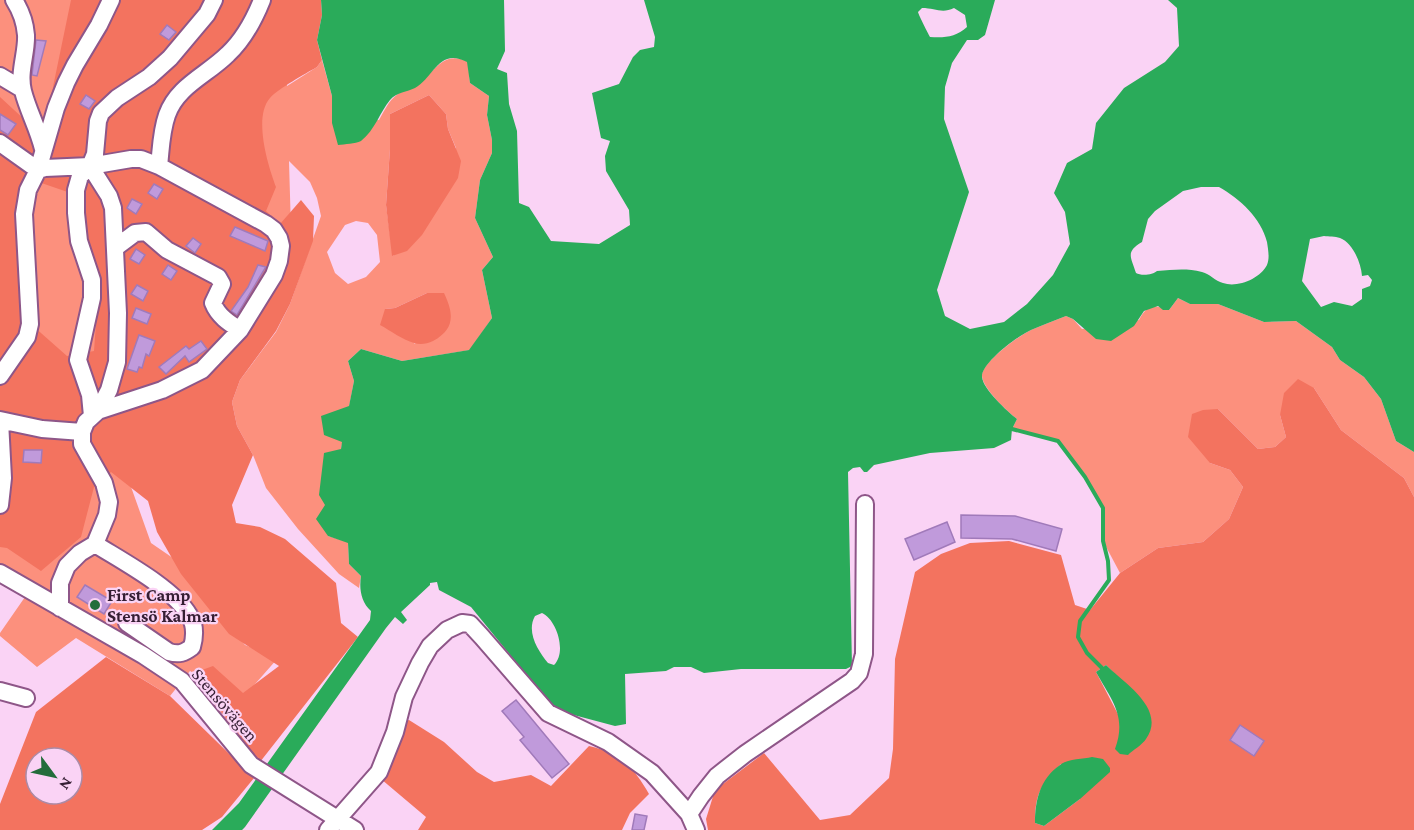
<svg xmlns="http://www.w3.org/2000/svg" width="1414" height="830" font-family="'Crimson Pro',serif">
<rect width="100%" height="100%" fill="#fad3f5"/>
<!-- green -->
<path fill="#fc907d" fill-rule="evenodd" d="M0 0H284L287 86 317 67 322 60 332 96V123L379 120C386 108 390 97 403 91 407 89 413 89 416 86 434 74 442 49 468 62L470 83 489 96 487 115 492 140V153L480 180 475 218 493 257 482 270 492 318 470 350 402 361 361 349 348 361 354 381 341 449 325 504 328 536 348 542 349 564 361 576 359 588 339 574 298 529 266 488 253 455 237 426 232 402 240 380 276 332 290 304 321 216 317 198 310 182 289 161 291 230 130 484 151 543 186 567 217 611 245 645 278 658 241 700 190 671 170 696 76 638 37 667 0 636V633L25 597 0 581ZM429 95 446 114 448 129 456 148 393 256 386 205 390 149V114ZM356 221 368 223 377 235 380 262 366 277 348 284 335 273 327 252 345 225ZM427 293 415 344 385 309 395 308Z
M1178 298 1190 304H1218L1264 322 1296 321 1332 347 1340 360 1364 377 1381 399 1396 441 1414 452V497L1404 478 1341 430 1314 388 1280 415 1286 437 1275 447 1258 449 1218 409 1210 463 1230 470 1243 487 1229 519 1203 542 1158 548 1120 573 1103 541V508L1085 477 1058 441 1012 429 1017 419C1007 411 983 389 982 376 981 363 1020 335 1031 330 1042 325 1054 321 1066 316L1073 319 1082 329 1139 320C1147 305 1153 304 1169 310Z"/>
<!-- forest -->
<path fill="#f3735f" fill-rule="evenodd" d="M71 0H321L322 15 317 40 322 60 317 67C305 74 279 88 270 98 253 117 268 166 276 187L266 211 280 224 301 200 314 216 313 241 290 304 276 331 240 380 232 402 237 426 253 455 232 505 236 523 260 527 285 539 336 583 341 623 358 637 260 762 191 674 213 666 243 693 279 666 229 634 181 574 157 532 148 501 111 472 94 487 81 537 41 571 7 548 0 547V97L39 133 47 116ZM27 178 82 197 84 231 99 281 94 351 67 356 24 318 15 217Z
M429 95 446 114 448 129 461 161 458 178 422 235 407 251 392 256 386 205 390 149V114Z
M427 293H444C454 314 455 329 433 341 427 344 420 345 414 343 403 340 391 331 380 325L385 309 395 308Z
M1298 379 1314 388 1341 430 1404 478 1414 497V830H708L706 819 715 790 764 753 820 820 850 815 889 778 893 749 895 659 915 572 941 554 970 543 1009 541 1061 555 1075 605 1090 610 1120 573 1158 548 1203 542 1229 519 1243 487 1230 470 1210 463 1188 437 1192 414 1203 410 1218 409 1258 449 1275 447 1286 437 1280 415 1284 393ZM1106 665 1121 680 1128 755 1120 734V718L1096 672ZM1061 764 1080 799 1044 826 1035 823C1035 793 1041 785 1061 764Z
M106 657 170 696 254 778 222 817 202 830H0V804L36 712ZM36 758H72V794H36Z
M409 720 444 742 477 772 494 782 531 775 551 786 589 746C621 753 634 768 649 794L630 813 622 830H418L426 817 381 779 401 722Z"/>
<!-- water -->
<path fill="#2aab5a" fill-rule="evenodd" d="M321 0H504L505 51 497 69 507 73 509 104 517 131 519 203 529 207 551 241 599 244 630 225 629 210 606 171 605 156 610 141 601 138 592 93 619 84 633 57 640 50 654 47 655 37 644 0H995L985 35 978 40H967L952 63 945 87 944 119 969 192 937 290 945 316 970 329 1004 322 1027 304 1053 275 1070 244 1065 212 1054 193 1067 163 1092 149 1096 123 1124 88 1165 62 1179 46 1177 8 1168 0H1414V452L1396 441 1381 399 1364 377 1340 360 1332 347 1296 321 1264 322 1218 304H1190L1178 298 1169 310H1163L1158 306 1144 311 1134 326 1111 341 1096 339 1073 319 1066 316C1054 321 1042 325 1031 330 1019 335 981 363 982 377 983 389 1007 411 1017 419L1012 429 1011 440 994 448 930 453 874 465 867 472H864L860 467 853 468 848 472 852 666 846 669H741L704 673 691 667H674L666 671 625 674 626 724 615 726 555 710 471 607 439 590 437 582 430 583V585L401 612 407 620 403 624 395 617 386 628 245 827 242 830H212L239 803 370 620 371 611C361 602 359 589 361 576L349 564 348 543 328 536 316 519 325 505 319 495 324 453 341 449 342 442 324 435 321 416 349 406 354 381 348 361 361 349 402 361 469 350 492 318 482 270 493 257 475 218 480 180 492 153V140L487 115 489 96 470 83 467 62C439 47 434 77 415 88 407 92 397 92 390 100 380 112 375 130 361 141 355 144 345 144 338 145L332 123V96L317 40 322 15ZM922 8C935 8 942 14 954 8L965 15 967 27C956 37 945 38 930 37 928 33 919 16 918 12ZM1201 187H1219C1240 199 1261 218 1267 242 1268 249 1270 258 1267 265 1260 279 1237 288 1223 283 1215 281 1210 274 1202 272 1186 268 1173 270 1157 271 1153 275 1141 276 1136 273 1131 257 1125 252 1142 242L1148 219 1155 211 1183 191ZM1324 236C1329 237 1335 236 1340 238 1353 243 1361 263 1362 276L1368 275 1372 280 1370 286 1362 289V299L1352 306 1334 302 1321 307 1302 281 1310 239ZM542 613C557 620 567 652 554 665L548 663C538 651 526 632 535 616Z
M1106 665C1124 683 1167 709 1146 739 1142 745 1133 750 1128 755L1120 754 1115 749C1127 716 1112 701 1096 672Z
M1092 757 1103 759 1110 768V772L1080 799 1044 826 1035 823C1035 800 1040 779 1060 765 1067 759 1083 759 1092 757Z"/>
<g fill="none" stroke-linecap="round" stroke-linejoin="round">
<!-- stream -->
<path stroke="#2aab5a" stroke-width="4" d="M1012 429 1058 441 1085 477 1103 508V541L1108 561 1109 580 1080 621 1078 637 1087 653 1102 668"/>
</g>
<!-- building -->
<path fill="#c09adb" stroke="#a07aba" stroke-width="1.5" d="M167 25 176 32 169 40 160 34Z
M36 40 46 41 37 76 32 75Z
M86 95 95 101 89 109 80 104Z
M0 114 16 124 8 135 0 130Z
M154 184 163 189 157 199 148 193Z
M132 199 142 204 136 214 127 208Z
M235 227 268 241 265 251 230 236Z
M193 238 201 244 195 253 186 246Z
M136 249 145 255 139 264 130 259Z
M168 265 177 271 171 280 162 274Z
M258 265 266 267 264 270 237 315 231 311 248 287Z
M137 285 148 291 143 301 131 294Z
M136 308 151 314 147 324 132 318Z
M139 335 155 341 149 356 146 354 142 368 139 367 137 372 127 369Z
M201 341 207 349 189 362 185 356 166 374 159 367 186 346 189 349Z
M24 450H42L41 463 23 462Z
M961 515 1015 516 1062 529 1056 551 1012 539 961 538Z
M947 522 955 542 914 560 905 539Z
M85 585 112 601 104 614 77 597Z
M516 700 569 764 552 778 520 740 524 737 502 711Z
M1240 725 1264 741 1254 756 1230 740Z
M635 814 647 816 644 830H632Z"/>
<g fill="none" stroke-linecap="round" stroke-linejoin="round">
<defs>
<path id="minor" d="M14 0C21 11 25 22 26 35 27 53 18 72 23 91 28 111 38 128 43 149
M0 76 22 89
M0 143 38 170 45 168 90 166 131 159H141L159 166 266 224 274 230 279 238 281 246 279 261 274 275 240 330 202 370 162 390 98 411 86 422 82 432V444L104 483 109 502 107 515 95 544 80 553 67 566 60 583V608
M90 166 109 196 113 208 118 313 117 362 109 390 98 411
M159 166C161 149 161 132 167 115 177 86 207 75 228 54 244 39 254 20 262 0
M115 248 135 233 146 232 167 250 218 277 222 284 213 303C218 316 229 323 240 330
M0 376 27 337 30 324 24 214 28 190 38 170 56 108 66 83 75 65 99 25 111 0
M92 416 90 395 78 360 92 298V280L79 241 76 213V190L80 176 90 166 95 154 98 121 101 113 117 98 149 77 170 58 207 14 214 0
M0 420 42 429 82 432
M0 421 3 478 0 505
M95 544C122 561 173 588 189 615 195 624 195 636 192 647 184 653 179 655 169 652L127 623
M0 573 143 655 182 681 251 765 355 830
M0 691 26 698
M689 814 701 796 717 776 745 754 852 681 859 673 864 654 865 504
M328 830 379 772 395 732 404 697 420 663 430 646 447 630 462 623 470 624 482 637 548 713 608 742 652 773 689 814 696 830"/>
</defs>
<!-- minor casing -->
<use href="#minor" stroke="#8e5688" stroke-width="20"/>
<!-- minor -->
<use href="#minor" stroke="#fff" stroke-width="16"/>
</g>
<!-- markers -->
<circle fill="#236d3b" stroke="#fad3f5" stroke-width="2" cx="95" cy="605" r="6"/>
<g text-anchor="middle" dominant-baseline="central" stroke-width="4.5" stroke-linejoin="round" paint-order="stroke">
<!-- poi labels -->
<g font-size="18" font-weight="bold" fill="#351e33" stroke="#fad3f5" text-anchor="start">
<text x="107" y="595">First Camp<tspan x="107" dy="21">Stensö Kalmar</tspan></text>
</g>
<!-- street labels -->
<g font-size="18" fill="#351e33" stroke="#fad3f5">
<text transform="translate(225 705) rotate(49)">Stensövägen</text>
</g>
</g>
<!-- north arrow -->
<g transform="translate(54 776) rotate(123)"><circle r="28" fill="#fad3f5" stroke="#ab8ba7" stroke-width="1.5"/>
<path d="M0-4.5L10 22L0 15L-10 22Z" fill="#236d3b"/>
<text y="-9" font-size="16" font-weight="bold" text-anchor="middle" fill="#351e33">N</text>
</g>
</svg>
